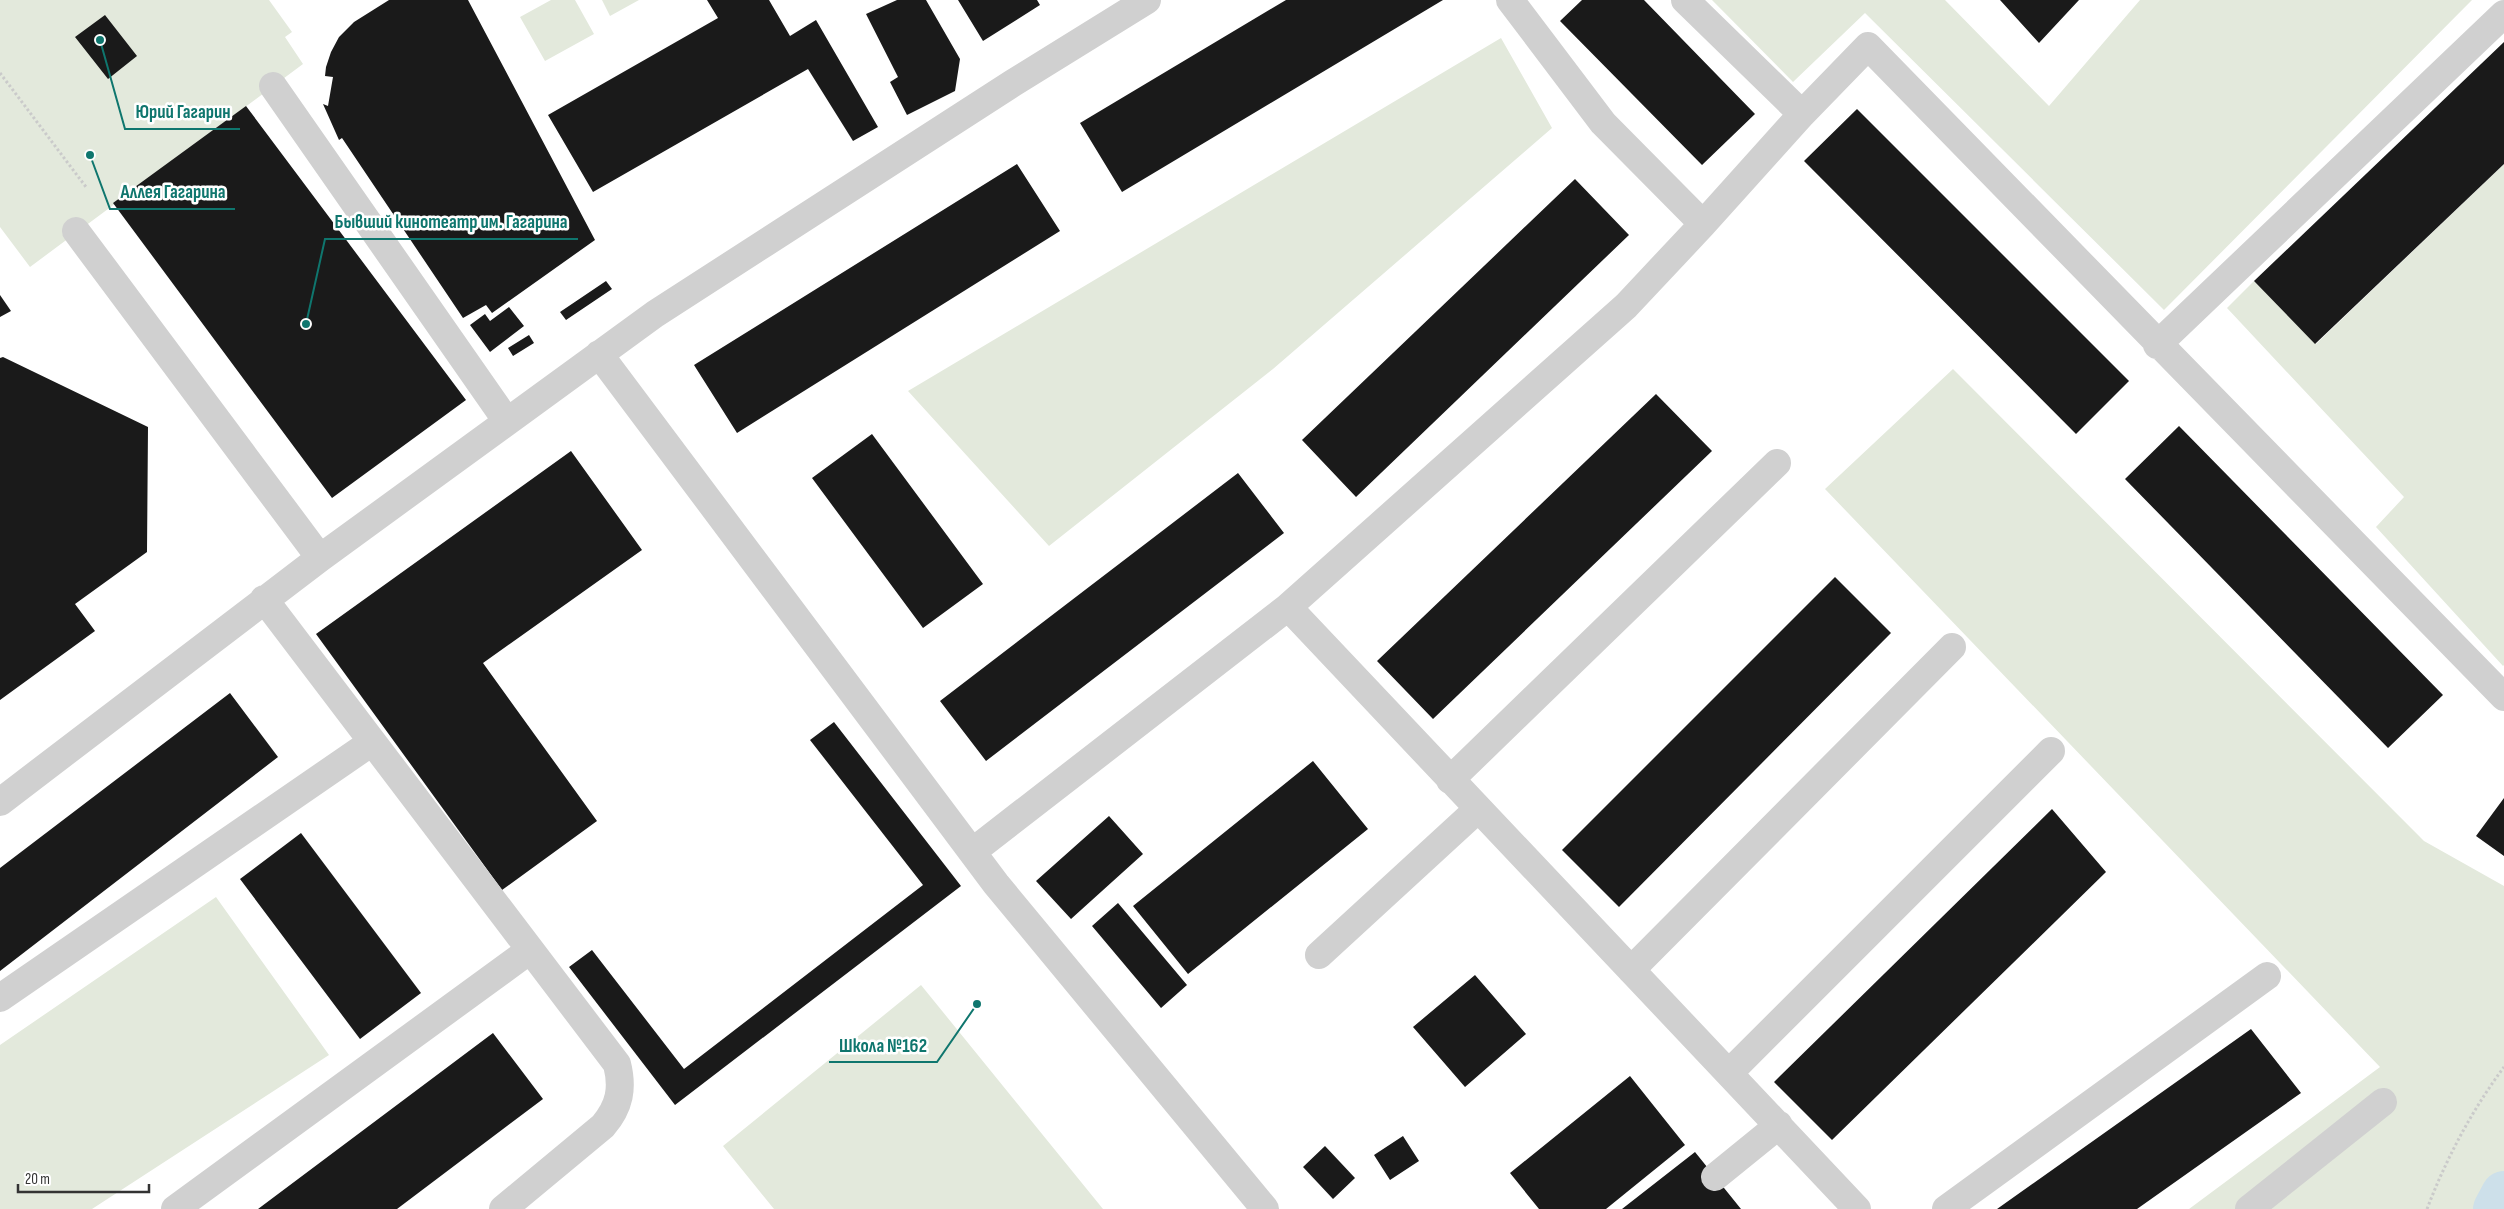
<svg xmlns="http://www.w3.org/2000/svg" width="2504" height="1209" font-family="'Sofia Sans Condensed',sans-serif">
<rect width="100%" height="100%" fill="#fff"/>
<!-- green -->
<path fill="#e3e9dc" d="M0 0H269L292 32 285 37 303 64 30 267 0 227Z
M551 0H575L594 34 545 61 520 17Z
M602 0H639L610 16Z
M1712 0H1945L2049 106 2140 0H2472L2164 310 1865 13 1793 82Z
M1501 38 1552 128 1273 369 1049 546 908 391Z
M2504 164V665L2503 666 2376 527 2404 497 2227 308 2254 281 2316 344Z
M1953 369 2424 841 2504 886V1209H2189L2380 1067 1825 489Z
M216 897 329 1055 92 1209H0V1045Z
M921 985 1103 1209H774L723 1146Z"/>
<g fill="none" stroke-linecap="round" stroke-linejoin="round">
<!-- canal -->
<path stroke="#cde0ea" stroke-width="46" d="M2496 1209 2504 1194"/>
</g>
<!-- building -->
<path fill="#1a1a1a" d="M389 0H468L595 240 492 313 486 305 463 318 342 138 339 140 323 104 328 106 333 77 325 76 326 67 331 52 339 37 354 22Z
M707 0H769L790 36 816 20 878 127 853 141 808 69 593 192 548 115 718 18Z
M897 0H926L960 59 955 91 907 115 890 82 898 77 866 14Z
M958 0H1037L1040 5 983 41Z
M1286 0H1443L1122 192 1080 123Z
M1582 0H1644L1755 114 1702 165 1560 21Z
M2000 0H2079L2039 43Z
M105 15 137 56 108 79 75 37Z
M2504 42V164L2315 344 2254 281Z
M246 106 466 400 332 498 113 203Z
M1857 109 2129 381 2076 434 1804 161Z
M1017 164 1060 231 737 433 694 365Z
M1575 179 1629 235 1356 497 1302 440Z
M606 281 612 289 566 320 560 312Z
M0 295 11 311 0 317Z
M509 307 524 326 490 352 470 325 485 314 490 321Z
M529 335 534 343 513 356 508 348Z
M3 357 148 427 147 552 75 604 95 631 0 700V358Z
M1656 394 1712 451 1433 719 1377 661Z
M2179 426 2443 695 2388 748 2125 479Z
M872 434 983 584 923 628 812 478Z
M571 451 642 550 483 663 597 821 502 890 316 634Z
M1238 473 1284 533 986 761 940 701Z
M1835 577 1891 633 1619 907 1562 850Z
M230 693 278 757 0 971V868Z
M834 722 961 886 675 1105 569 967 592 950 684 1069 923 885 810 740Z
M1313 761 1368 829 1188 974 1133 906Z
M2504 798V856L2476 836Z
M2052 809 2106 872 1832 1140 1774 1082Z
M1109 816 1143 854 1071 919 1036 881Z
M301 833 421 993 360 1039 240 879Z
M1118 903 1187 985 1161 1008 1092 926Z
M1475 975 1526 1034 1465 1087 1413 1027Z
M2251 1029 2301 1093 2137 1209H1997Z
M493 1033 543 1099 397 1209H258Z
M1630 1076 1685 1145 1606 1209H1539L1510 1173Z
M1403 1136 1419 1161 1390 1180 1374 1155Z
M1325 1146 1355 1178 1333 1199 1303 1167Z
M1695 1152 1741 1209H1622Z"/>
<g fill="none" stroke-linecap="round" stroke-linejoin="round">
<!-- path -->
<path stroke="#cacaca" stroke-width="3" stroke-dasharray="2.5 2.5" stroke-linecap="butt" d="M0 73 86 187
M2427 1209C2446 1159 2472 1110 2504 1067"/>
<!-- minor -->
<path stroke="#d0d0d0" stroke-width="28" d="M1685 0 1802 114 1868 46 2504 697
M273 86 506 420
M1703 224 1802 114
M76 231 320 558
M2157 345 2504 14
M599 354 996 884 1265 1209
M264 599 617 1064C623 1088 620 1106 603 1126L503 1209
M1288 607 1626 306 1703 224 1603 123 1510 0
M1450 780 1777 463
M0 802 320 558 655 314 1013 83 1147 0
M972 852 1288 607 1857 1209
M1319 955 1478 809
M1631 970 1952 647
M0 998 372 742
M1729 1073 2051 751
M1715 1177 1779 1125
M175 1209 530 950
M1946 1209 2267 976
M2249 1209 2383 1102"/>
</g>
<!-- callouts -->
<path fill="none" stroke="#0f766e" stroke-width="2" d="M100 40L125 129H240M90 155L110 209H235M306 324L325 239H578M977 1004L937 1062H829"/>
<g fill="#0f766e" stroke="#fff" stroke-width="2">
<circle cx="100" cy="40" r="5"/>
<circle cx="90" cy="155" r="5"/>
<circle cx="306" cy="324" r="5"/>
<circle cx="977" cy="1004" r="5"/>
</g>
<g font-size="19" text-anchor="middle" font-weight="bold" fill="#0f766e" stroke="#fff" stroke-width="5" stroke-linejoin="round" paint-order="stroke">
<text x="183" y="118">Юрий Гагарин</text>
<text x="173" y="198">Аллея Гагарина</text>
<text x="451" y="228">Бывший кинотеатр им. Гагарина</text>
<text x="883" y="1052">Школа №162</text>
</g>
<!-- scale -->
<path d="M18 1184v8h131v-8" fill="none" stroke="#333333" stroke-width="2.5"/>
<text x="25" y="1184" font-size="15" fill="#333333" stroke="#ffffff" stroke-width="4" paint-order="stroke">20 m</text>
</svg>
